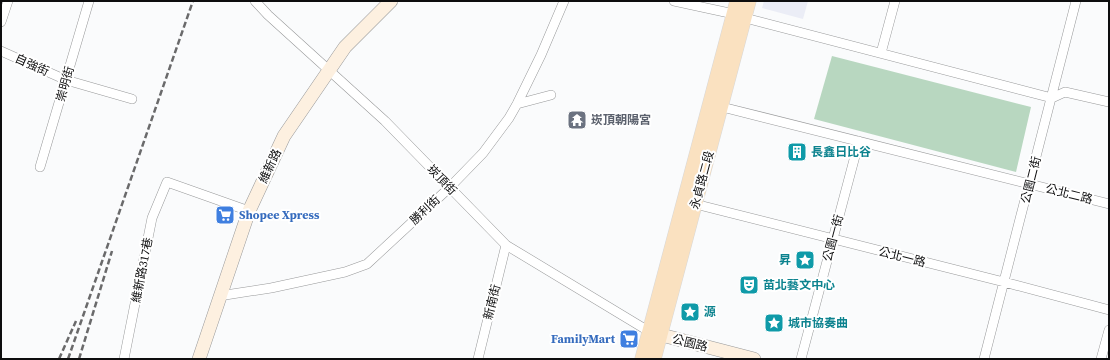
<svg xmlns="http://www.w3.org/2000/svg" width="1110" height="360" font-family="'Source Serif 4','Noto Sans TC',serif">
<rect width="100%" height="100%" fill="#fafbfc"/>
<!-- built -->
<path fill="#ebedf6" d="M764 1H808L803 19 762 8Z"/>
<!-- green -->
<path fill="#b8d7c0" d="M832 56 1031 107 1016 172 814 119Z"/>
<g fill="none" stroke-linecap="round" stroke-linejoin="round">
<defs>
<path id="street" d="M255 1 268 15 385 121 506 245 650 332
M674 1 734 14
M745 18 1052 98 1065 92 1109 102
M1 22 8 1
M1 51 66 80 132 99
M881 53 895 1
M517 104 551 95
M722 107 1109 204
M40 167 89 1
M695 204 1004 282 1109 310
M219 296 271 288 345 272 367 264 449 188 483 153 509 118 517 104 541 55 564 1
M124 359 152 218 167 182 249 211
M478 359 506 245
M801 359 859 141
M984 359 1076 1
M1101 359 1109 330"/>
<path id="secondary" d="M650 332 754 359
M199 359 249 211 284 136 345 47 391 1"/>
<path id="primary" d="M642 359 737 1
M654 359 749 1"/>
</defs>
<!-- street casing -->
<use href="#street" stroke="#98999a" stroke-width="10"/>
<!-- secondary casing -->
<use href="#secondary" stroke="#98999a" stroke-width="14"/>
<!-- primary casing -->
<use href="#primary" stroke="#d8d8d8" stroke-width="15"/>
<!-- street -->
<use href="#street" stroke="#fff" stroke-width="9"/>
<!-- secondary -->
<use href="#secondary" stroke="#fdf0e0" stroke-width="13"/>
<!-- primary -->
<use href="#primary" stroke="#fae1c0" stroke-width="14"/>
<!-- rail -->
<path stroke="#6a6a6b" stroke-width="2.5" stroke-dasharray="6 3" stroke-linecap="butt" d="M59 359 76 321
M68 359 193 1
M79 359 112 251"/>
</g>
<!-- icons -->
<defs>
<symbol id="temple-square" viewBox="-11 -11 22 22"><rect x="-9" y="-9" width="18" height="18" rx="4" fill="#6b7280" stroke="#fff"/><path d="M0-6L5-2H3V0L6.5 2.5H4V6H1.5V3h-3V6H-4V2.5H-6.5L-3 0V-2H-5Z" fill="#fff"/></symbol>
<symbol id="building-square" viewBox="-11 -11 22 22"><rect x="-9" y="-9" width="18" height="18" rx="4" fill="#0f9aa8" stroke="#fff"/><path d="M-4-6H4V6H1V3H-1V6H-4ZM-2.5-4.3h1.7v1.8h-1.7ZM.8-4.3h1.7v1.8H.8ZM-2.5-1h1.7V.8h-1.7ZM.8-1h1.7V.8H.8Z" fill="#fff"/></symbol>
<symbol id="supermarket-square" viewBox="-11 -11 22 22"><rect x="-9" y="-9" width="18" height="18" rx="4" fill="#3f7fe0" stroke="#fff"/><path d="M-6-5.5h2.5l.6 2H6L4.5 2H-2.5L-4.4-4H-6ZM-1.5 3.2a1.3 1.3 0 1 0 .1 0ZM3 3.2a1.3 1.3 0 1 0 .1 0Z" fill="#fff"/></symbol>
<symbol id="sight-square" viewBox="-11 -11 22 22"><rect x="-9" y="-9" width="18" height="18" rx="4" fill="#0f9aa8" stroke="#fff"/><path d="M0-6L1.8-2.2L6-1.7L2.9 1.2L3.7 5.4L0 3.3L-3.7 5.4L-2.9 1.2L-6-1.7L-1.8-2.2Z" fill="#fff"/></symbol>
<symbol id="theatre-square" viewBox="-11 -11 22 22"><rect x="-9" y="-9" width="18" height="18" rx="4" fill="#0f9aa8" stroke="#fff"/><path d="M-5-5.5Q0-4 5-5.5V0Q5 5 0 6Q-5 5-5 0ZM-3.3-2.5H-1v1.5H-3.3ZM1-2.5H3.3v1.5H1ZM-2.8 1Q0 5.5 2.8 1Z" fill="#fff"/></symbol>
</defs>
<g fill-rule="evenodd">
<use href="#temple-square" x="566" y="109" width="22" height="22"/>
<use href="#building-square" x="786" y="141" width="22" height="22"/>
<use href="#supermarket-square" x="214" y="204" width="22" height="22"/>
<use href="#sight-square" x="794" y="249" width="22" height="22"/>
<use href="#theatre-square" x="738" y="274" width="22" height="22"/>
<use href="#sight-square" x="679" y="301" width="22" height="22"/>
<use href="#sight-square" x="763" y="312" width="22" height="22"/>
<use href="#supermarket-square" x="618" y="328" width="22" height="22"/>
</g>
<g text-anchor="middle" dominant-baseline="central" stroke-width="4" stroke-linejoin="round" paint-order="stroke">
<!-- street labels -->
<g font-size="12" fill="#0d0d0e" stroke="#fff">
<text transform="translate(32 65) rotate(24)">自強街</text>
<text transform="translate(65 84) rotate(-74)">崇明街</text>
<text transform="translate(270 166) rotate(-65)">維新路</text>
<text transform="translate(442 180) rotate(46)">崁頂街</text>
<text transform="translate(702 180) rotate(-75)">永貞路二段</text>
<text transform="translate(1031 180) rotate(-76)">公園二街</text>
<text transform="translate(1069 194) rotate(14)">公北二路</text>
<text transform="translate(425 210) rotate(-43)">勝利街</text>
<text transform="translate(833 238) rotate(-75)">公園一街</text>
<text transform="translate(902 257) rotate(14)">公北一路</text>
<text transform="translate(142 270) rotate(-79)">維新路317巷</text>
<text transform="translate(492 302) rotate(-76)">新南街</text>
<text transform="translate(690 343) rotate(14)">公園路</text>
</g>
<!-- worship labels -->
<g font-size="12" font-weight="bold" fill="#5b616d" stroke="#fff" text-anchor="start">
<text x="591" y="120">崁頂朝陽宮</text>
</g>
<!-- culture labels -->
<g font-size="12" font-weight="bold" fill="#0d838f" stroke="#fff" text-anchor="start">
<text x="811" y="152">長鑫日比谷</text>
<text x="791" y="260" text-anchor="end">昇</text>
<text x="763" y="285">苗北藝文中心</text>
<text x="704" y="312">源</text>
<text x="788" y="323">城市協奏曲</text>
</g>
<!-- shop labels -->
<g font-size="12" font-weight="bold" fill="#366cbe" stroke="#fff" text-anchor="start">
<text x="239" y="215">Shopee Xpress</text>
<text x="615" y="339" text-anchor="end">FamilyMart</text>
</g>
</g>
<!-- border -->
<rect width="1110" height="360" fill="none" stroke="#0d0d0e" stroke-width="4"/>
</svg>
